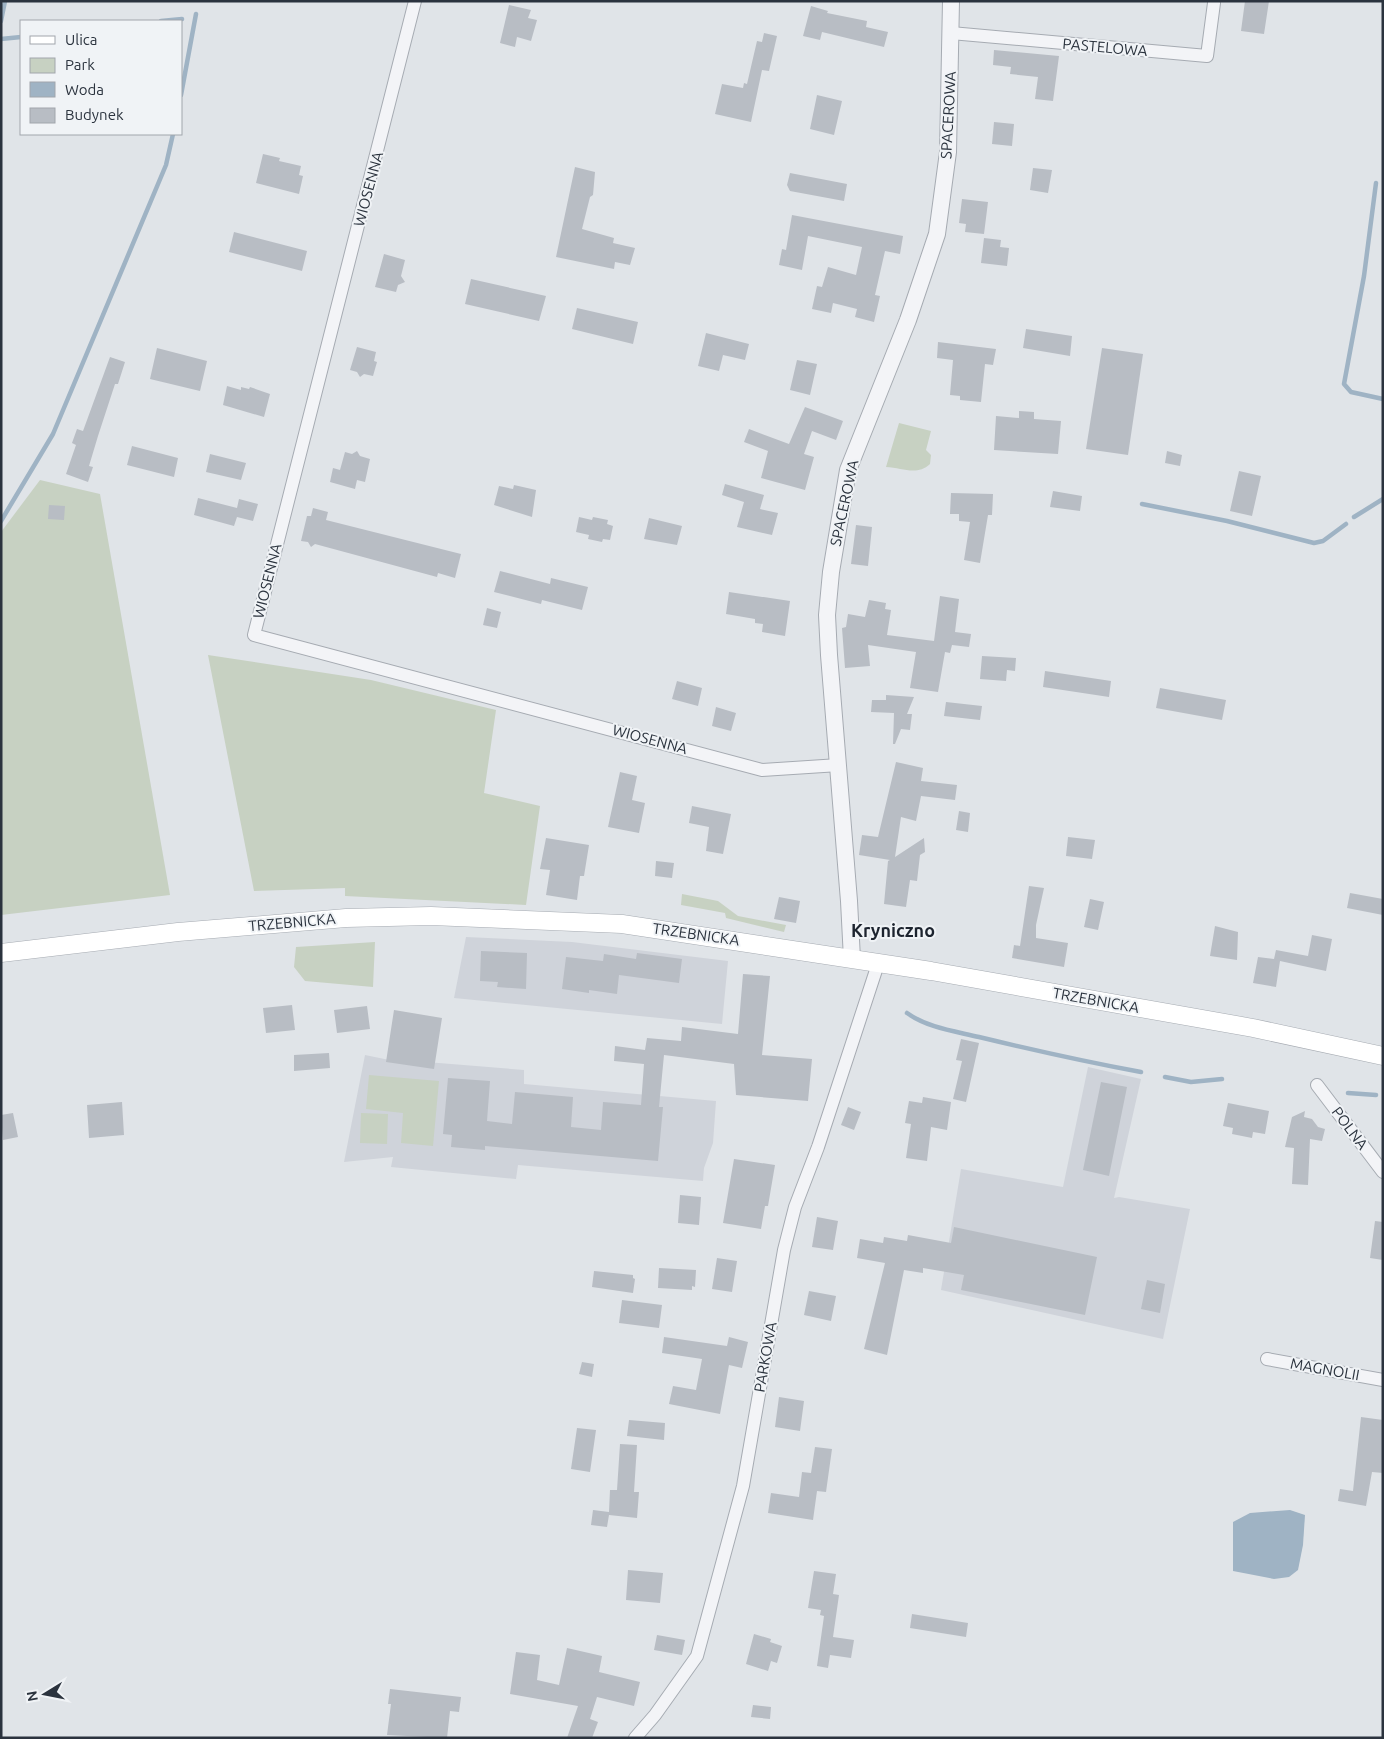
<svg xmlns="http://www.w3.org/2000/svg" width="1384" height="1739" font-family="Ubuntu,sans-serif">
<rect width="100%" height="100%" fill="#e0e4e8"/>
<!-- built -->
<path fill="#cfd3da" d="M466 937 572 942 728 961 722 1024 454 998Z
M365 1055 399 1062 414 1061 524 1070V1084L716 1101 713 1143 704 1168 703 1181 518 1165 516 1179 391 1167 393 1157 344 1162Z
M1088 1067 1141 1079 1114 1198 1119 1197 1190 1209 1163 1339 941 1290 961 1169 1063 1187Z"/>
<!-- green -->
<path fill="#c7d1c2" d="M899 423 931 431 926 450 931 455 930 464C917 476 903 468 886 467Z
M40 480 100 494 170 895 1 915V532Z
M208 655 371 680 496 710 484 793 540 806 526 905 345 896V888L254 891Z
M682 894 718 901 738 916 786 925 784 932 726 918 725 913 681 905Z
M375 942 373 987 305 981 294 967 296 947Z
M369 1075 439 1081 433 1146 401 1143 403 1113 366 1109Z
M361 1113 388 1114 387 1144 360 1143Z"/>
<!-- water -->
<path fill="#9fb3c4" d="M1290 1510 1305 1515 1303 1545 1298 1570 1289 1577 1274 1579 1233 1571V1522L1250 1513Z"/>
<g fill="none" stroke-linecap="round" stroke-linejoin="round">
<!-- stream -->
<path stroke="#9fb3c4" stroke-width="4.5" d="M1 21 5 1
M161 21 182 19
M1 39 21 37
M181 95 196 14
M1376 183 1364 276 1344 384 1351 392 1383 399
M1142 504 1227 521 1314 543 1323 541 1346 524
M1354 517 1383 499
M1 521 53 434 166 165 173 134
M907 1013C928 1028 954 1031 979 1037 1033 1050 1087 1062 1141 1072
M1165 1077 1191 1082 1222 1079
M1348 1093 1376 1095"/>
</g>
<!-- building -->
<path fill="#b8bdc4" d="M1245 1H1269L1264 34 1241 31Z
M509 5 531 10 528 18 537 20 531 41 517 37 515 47 500 43Z
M811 6 828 11 827 13 867 21 866 27 888 32 884 47 822 32 820 40 803 36Z
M764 33 777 36 769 71 762 70 751 122 715 114 722 84 743 88 744 83 747 84 757 41 762 42Z
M994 50 1059 56 1053 101 1035 99 1038 77 1010 74 1011 67 993 65Z
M817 95 842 101 834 135 810 129Z
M994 122 1014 124 1012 146 992 144Z
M263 154 280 158 279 161 301 166 299 175 303 176 299 194 256 183Z
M575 167 595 172 593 195 590 197 582 229 614 238 613 243 635 248 630 265 615 262 614 269 556 257Z
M1033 168 1052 170 1048 193 1030 190Z
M790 173 847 184 844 201 790 191 787 185Z
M962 199 988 202 984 234 965 232 966 224 959 223Z
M792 215 903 236 900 254 885 251 875 295 880 296 874 322 855 317 857 309 833 303 831 313 812 309 817 286 822 287 828 267 856 275 862 247 808 236 802 270 779 265 782 249 786 250Z
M234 232 307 251 302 271 229 252Z
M984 238 1001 240 1000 247 1009 248 1007 266 981 263Z
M384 254 405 260 401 276 405 282 398 285 396 292 375 287Z
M471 279 546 296 539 321 465 304Z
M577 308 638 322 633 344 572 329Z
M1026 329 1072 336 1070 356 1023 348Z
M706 333 749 344 745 360 723 355 719 371 698 366Z
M938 342 996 349 993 365 985 364 981 402 960 400V396L950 395 953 360 937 358Z
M357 347 376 352 374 361 377 362 373 376 364 374 360 377 357 372 350 370Z
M157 348 207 361 200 391 150 379Z
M1102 348 1143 354 1128 455 1086 449Z
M110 357 125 362 118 384H115L98 436 89 466 93 467 88 482 66 474 76 445 72 443 77 429 83 431Z
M797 360 817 364 810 395 790 390Z
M227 386 241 390V387L249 389 250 387 270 394 264 417 223 405Z
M805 407 843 421 836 440 812 431 804 454 814 457 805 490 761 478 768 451 744 442 749 429 789 444Z
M1019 411 1034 412V419L1061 421 1058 454 994 450 996 416 1019 418Z
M132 446 178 458 174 477 127 465Z
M357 451 360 456 370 459 365 482 357 480 355 489 330 482 333 468 340 470 345 452 352 454Z
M1167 451 1182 455 1180 466 1165 463Z
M210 454 246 463 241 480 206 472Z
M1239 471 1261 476 1252 516 1230 511Z
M725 484 764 495 760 509 778 513 772 535 737 527 744 502 722 495Z
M514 485 536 490 532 517 494 505 499 486 513 489Z
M1053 491 1082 496 1080 511 1050 507Z
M951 493 993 494 992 515H988L980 563 964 560 970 522 959 521V514H950Z
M198 498 237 508 239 499 258 504 253 521 237 517 234 526 194 515Z
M49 505 65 506 64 520 48 519Z
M313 508 328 512 326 520 461 554 455 578 438 573 437 577 315 544 311 547 308 542 301 541 307 516H311Z
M579 517 592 520 593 517 608 520 607 524 613 526 610 540 603 539 602 542 588 539 589 535 576 532Z
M649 518 682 526 677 545 644 539Z
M856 525 872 527 868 566 851 564Z
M500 571 550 584 551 578 588 587 582 610 542 600 541 604 494 592Z
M729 592 790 601 785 636 762 632 763 624 755 623V619L726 614Z
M940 596 959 599 955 632 971 634 969 647 952 645 950 653 945 652 938 692 910 688 916 652 868 645 870 666 845 668 842 628 846 627 848 614 865 617 869 600 886 603 885 609 891 610 887 635 934 641Z
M487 608 501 612 497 628 483 625Z
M982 656 1016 658 1015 671 1007 670 1006 681 980 679Z
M1045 671 1111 681 1109 697 1043 687Z
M677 681 702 688 698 706 672 699Z
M1160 688 1226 700 1222 720 1156 708Z
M886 695 914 697 907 714H912L910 730 901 729 895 744H893L894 713 871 712 872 700H886Z
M946 702 982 706 980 720 944 716Z
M716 707 736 713 731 731 712 726Z
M896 762 923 768 921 781 957 785 955 800 921 796 916 821 901 817 895 857 924 838 925 852 920 855 917 881 910 880 906 907 884 904 888 861 890 860 859 855 862 835 878 837Z
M620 772 637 776 632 800 645 803 639 833 608 827Z
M692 806 731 814 723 854 706 851 709 827 689 823Z
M959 811 970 813 968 832 956 830Z
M1068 837 1095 840 1092 859 1066 856Z
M546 838 589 845 584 876H580L577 900 546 895 550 870 540 869Z
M656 861 674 863 672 878 655 876Z
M1029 886 1044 888 1036 925V938L1068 943 1064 967 1012 958 1014 945 1020 946Z
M1350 893 1383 899V915L1347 908Z
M779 897 800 901 796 923 774 919Z
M1090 899 1104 902 1098 930 1084 927Z
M1215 926 1238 932 1237 960 1210 956Z
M1312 935 1332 939 1326 971 1280 961 1276 987 1253 983 1258 957 1274 959 1276 950 1308 956Z
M481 951 527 953 526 989 497 987 498 982 480 981Z
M637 953 682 959 679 983 619 975 617 994 589 990V993L562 989 566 957 603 961 604 954 636 959Z
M743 974 770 976 762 1055 812 1059 808 1101 736 1095 734 1064 664 1055 659 1107H663L658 1161 485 1146V1150L451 1147 452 1135 443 1134 448 1078 490 1081 487 1121 512 1124 515 1092 573 1097 571 1127 601 1130 603 1102 641 1105 644 1064 614 1061 615 1046 645 1050 647 1038 681 1041 682 1027 738 1034Z
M292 1005 295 1030 266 1033 263 1008Z
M367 1006 370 1029 337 1033 334 1010Z
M394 1010 442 1018 434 1069 386 1062Z
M961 1039 979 1043 966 1102 953 1099 962 1061 956 1060Z
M329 1053 330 1068 294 1071V1055Z
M1101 1082 1127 1087 1109 1176 1083 1170Z
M923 1097 951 1102 947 1130 931 1127 927 1161 906 1158 911 1124 905 1123 909 1101 922 1103Z
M122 1102 124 1135 89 1138 87 1105Z
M1228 1103 1269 1111 1265 1134 1253 1132 1252 1138 1232 1134 1233 1128 1223 1126Z
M848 1107 861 1112 854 1130 841 1125Z
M1305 1111 1304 1117 1312 1119 1318 1127 1325 1129 1322 1141 1310 1139 1308 1185 1292 1184 1294 1148 1285 1147 1292 1117Z
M13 1113 18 1137 3 1140 1 1115Z
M734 1159 775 1165 768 1206H765L761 1229 723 1223Z
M680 1195 701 1197 699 1225 678 1223Z
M817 1217 838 1221 833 1250 812 1247Z
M1375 1221 1383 1222V1260L1370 1258Z
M954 1227 1097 1257 1085 1315 961 1290 964 1275 923 1268V1273L904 1270 887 1355 864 1349 885 1263 857 1258 860 1239 883 1243 884 1237 907 1241 908 1235 951 1243Z
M717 1258 737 1261 732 1292 712 1289Z
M659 1268 696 1270 695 1287 692 1286V1290L658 1288Z
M594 1271 633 1275V1278L635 1279 633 1293 592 1287Z
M1147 1280 1165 1284 1160 1313 1141 1309Z
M809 1291 836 1296 831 1321 804 1315Z
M622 1300 662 1305 659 1328 619 1323Z
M664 1337 727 1346 729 1337 748 1342 742 1368 729 1365 720 1414 669 1404 673 1386 696 1390 702 1359 662 1353Z
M582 1362 594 1364 592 1377 579 1374Z
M779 1397 804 1401 800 1431 775 1427Z
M1361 1417 1383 1420V1473L1372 1472 1366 1506 1338 1501 1340 1489 1353 1491Z
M629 1420 665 1423 664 1440 627 1436Z
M577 1428 596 1430 590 1472 571 1469Z
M620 1444 637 1445 634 1492H639L637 1518 609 1515 607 1527 591 1525 593 1510 609 1512 610 1490H617Z
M815 1447 832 1449 826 1492 817 1491 813 1520 768 1513 771 1493 799 1497 802 1472 811 1473Z
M628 1570 663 1573 660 1603 626 1600Z
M814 1571 836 1574 833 1594 839 1595 833 1637 854 1640 851 1658 830 1655 828 1668 817 1666 824 1616 820 1615 821 1610 808 1608Z
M912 1614 968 1623 966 1637 910 1628Z
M754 1634 771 1639 770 1642 782 1646 777 1663 771 1661 768 1671 746 1664Z
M657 1635 685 1640 682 1655 654 1650Z
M567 1648 602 1656 599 1672 640 1682 634 1706 597 1697 590 1719 598 1722 592 1738H567L578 1706 510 1694 516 1652 540 1655 537 1680 559 1685Z
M390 1689 461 1697 459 1712 450 1711 447 1738 387 1735 391 1704H388Z
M753 1705 771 1707 770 1719 751 1717Z"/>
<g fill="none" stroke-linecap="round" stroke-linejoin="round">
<defs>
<path id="minor" d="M415 1 254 635 762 770 839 765
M951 33 1207 56 1214 3
M1317 1085 1383 1172
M1267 1359 1383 1380
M635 1738 655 1715 697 1656 743 1486 784 1250 795 1207 818 1147 878 964"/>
<path id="tertiary" d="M852 959 849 901 829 655 827 615 831 572 848 470 908 320 937 234 948 152 951 1"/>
<path id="secondary" d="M1 953 178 932 346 918 431 916 622 924 931 971 1253 1028 1383 1056"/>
</defs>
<!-- minor casing -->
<use href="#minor" stroke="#a6abb2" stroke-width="14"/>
<!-- tertiary casing -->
<use href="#tertiary" stroke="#a6abb2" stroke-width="18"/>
<!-- secondary casing -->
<use href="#secondary" stroke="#a6abb2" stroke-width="19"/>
<!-- minor -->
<use href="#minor" stroke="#f3f4f7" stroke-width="12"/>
<!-- tertiary -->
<use href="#tertiary" stroke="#f3f4f7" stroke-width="16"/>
<!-- secondary -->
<use href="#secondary" stroke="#fff" stroke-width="18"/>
</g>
<g text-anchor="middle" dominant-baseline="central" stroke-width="4" stroke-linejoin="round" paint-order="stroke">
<!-- street labels -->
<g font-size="15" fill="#2b333e" stroke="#f0f3f6">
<text transform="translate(1105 47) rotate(5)">PASTELOWA</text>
<text transform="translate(948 115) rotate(-87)">SPACEROWA</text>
<text transform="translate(368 189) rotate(-75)">WIOSENNA</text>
<text transform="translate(844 503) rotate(-78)">SPACEROWA</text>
<text transform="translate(267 581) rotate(-76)">WIOSENNA</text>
<text transform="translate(650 739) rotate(15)">WIOSENNA</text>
<text transform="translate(292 922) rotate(-5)">TRZEBNICKA</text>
<text transform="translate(696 934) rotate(8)">TRZEBNICKA</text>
<text transform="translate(1096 1000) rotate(10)">TRZEBNICKA</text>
<text transform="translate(1350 1128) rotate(53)">POLNA</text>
<text transform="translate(765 1357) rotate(-80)">PARKOWA</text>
<text transform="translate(1325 1369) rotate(10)">MAGNOLII</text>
</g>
<!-- quarter labels -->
<g font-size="18" font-weight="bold" fill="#1d242f" stroke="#f0f3f6">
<text x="893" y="930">Kryniczno</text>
</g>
</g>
<!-- border -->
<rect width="1384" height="1739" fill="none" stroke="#2b333e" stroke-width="5"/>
<!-- legend -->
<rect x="20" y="20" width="162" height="115" fill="#f0f3f6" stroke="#a1a6ac"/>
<rect x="30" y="36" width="25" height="8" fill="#ffffff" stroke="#a1a6ac"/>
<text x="65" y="45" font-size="15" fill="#2b333e">Ulica</text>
<rect x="30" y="58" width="25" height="15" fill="#c7d1c2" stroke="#a1a6ac"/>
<text x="65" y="70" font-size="15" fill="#2b333e">Park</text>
<rect x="30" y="82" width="25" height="15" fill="#9fb3c4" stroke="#a1a6ac"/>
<text x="65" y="95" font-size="15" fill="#2b333e">Woda</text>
<rect x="30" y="108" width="25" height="15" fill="#b8bdc4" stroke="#a1a6ac"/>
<text x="65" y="120" font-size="15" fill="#2b333e">Budynek</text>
<!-- north arrow -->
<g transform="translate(45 1694) rotate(260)" stroke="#f0f3f6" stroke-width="4" paint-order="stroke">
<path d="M0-4L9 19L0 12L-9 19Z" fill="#2b333e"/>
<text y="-8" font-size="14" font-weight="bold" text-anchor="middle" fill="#2b333e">N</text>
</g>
</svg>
